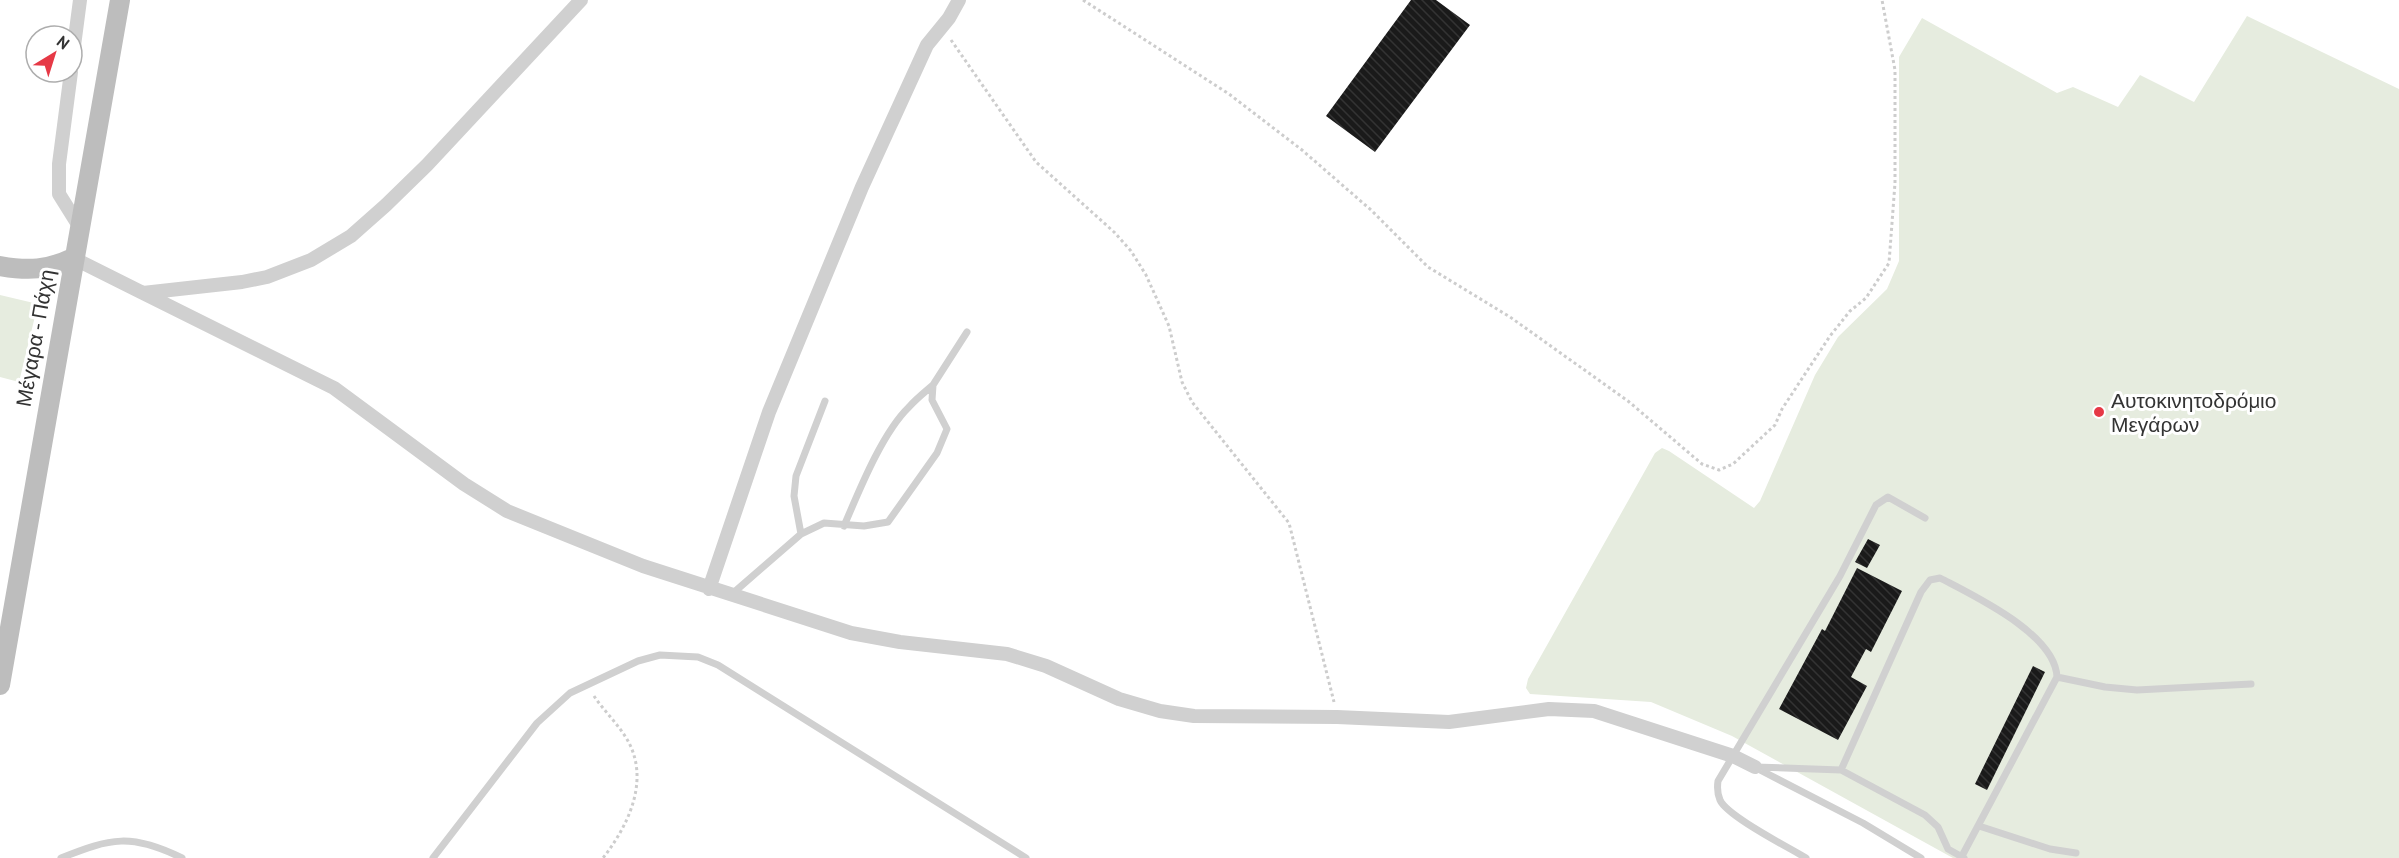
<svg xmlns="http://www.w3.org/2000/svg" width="2399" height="858" font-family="'PT Sans',sans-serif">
<defs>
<pattern id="building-back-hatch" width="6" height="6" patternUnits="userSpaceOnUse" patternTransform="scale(1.5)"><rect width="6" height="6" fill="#1a1a1a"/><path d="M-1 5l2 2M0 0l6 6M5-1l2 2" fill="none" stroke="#333"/></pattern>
</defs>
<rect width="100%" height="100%" fill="#fff"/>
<!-- grass -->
<path fill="#e6ecdf" d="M2247 16 2399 89V858H1953L1732 736 1651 702 1530 694 1526 688 1528 679 1655 453 1662 448 1669 451 1754 508 1760 501 1815 375 1838 337 1887 289 1899 261V57L1922 18 2057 93 2073 87 2118 107 2140 75 2194 102Z
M0 295 38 304 19 382 0 377Z"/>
<!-- building -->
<path fill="url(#building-back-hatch)" d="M1411 0H1436L1470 25 1375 152 1326 116Z
M1868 539 1880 545 1867 568 1855 562Z
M1857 568 1902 591 1871 652 1866 649 1851 677 1867 686 1838 740 1779 709 1822 629 1825 631Z
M2033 666 2045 672 1987 790 1975 784Z"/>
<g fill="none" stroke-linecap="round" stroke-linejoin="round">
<!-- path -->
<path stroke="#cdcdcd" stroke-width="3" stroke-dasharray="3 3" stroke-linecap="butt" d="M1083 0 1229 94 1302 150 1371 210 1428 267 1510 317 1628 401 1702 464 1719 470 1733 464 1775 425 1782 409 1830 336 1850 311 1866 298 1889 263 1895 183V70L1882 0
M951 40 1036 162 1114 232 1131 251 1146 275 1169 326 1182 382 1192 402 1289 523 1334 702
M594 696C604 711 619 725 628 741 650 781 628 826 603 858"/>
<!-- lane -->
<path stroke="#d0d0d0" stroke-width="7" d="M844 526C859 491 882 433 909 407 916 399 925 392 933 385
M801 534 794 496 796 476 825 401
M732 594 801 534 824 523 864 526 888 522 937 453 947 429 932 400 933 385 967 332
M2057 677 2105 687 2137 690 2251 684
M1755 767 1841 770 1925 815 1938 827 1948 849 1964 858
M1760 770 1863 823 1921 858
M1841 770 1921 592 1930 580 1940 578C1976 597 2055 634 2057 677L1962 856
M1979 826 2050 849 2076 853
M61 858C111 838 131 833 182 858
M433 858 537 723 570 693 638 661 660 655 698 657 718 665 1026 858
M1806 858C1788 847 1727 816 1720 800 1717 793 1717 788 1718 781L1840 576 1876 505 1888 497 1925 518"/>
<!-- street -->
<path stroke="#d0d0d0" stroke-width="14" d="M72 61 80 0
M71 72 59 164V194L79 226
M73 258 143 293 242 282 267 277 311 260 351 236 386 205 427 165 581 0
M143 293 334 388 464 484 507 511 643 566 851 633 900 642 1007 654 1046 666 1119 699 1160 711 1194 716 1337 717 1449 722 1549 709 1594 711 1733 756 1755 767
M709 589 769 412 862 187 927 45 949 18 959 0"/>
<!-- secondary -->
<path stroke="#bdbdbd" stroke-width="20" d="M0 266C28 271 48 270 73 258
M0 685 120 0"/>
</g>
<!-- markers -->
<circle fill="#e63946" stroke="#fff" stroke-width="2" cx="2099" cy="412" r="6"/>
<g text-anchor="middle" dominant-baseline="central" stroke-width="6" stroke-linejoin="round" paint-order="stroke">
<!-- street labels -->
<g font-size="21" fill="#333" stroke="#fff">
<text transform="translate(35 338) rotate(-80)">Μέγαρα - Πάχη</text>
</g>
<!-- poi labels -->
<g font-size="21" fill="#333" stroke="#fff" text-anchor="start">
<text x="2111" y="400">Αυτοκινητοδρόμιο<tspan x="2111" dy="24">Μεγάρων</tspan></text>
</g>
</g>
<!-- north arrow -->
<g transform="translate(54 54) rotate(38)"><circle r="28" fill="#ffffff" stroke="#adadad" stroke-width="1.5"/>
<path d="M0-4.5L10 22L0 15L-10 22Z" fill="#e63946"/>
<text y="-9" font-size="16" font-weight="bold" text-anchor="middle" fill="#333333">N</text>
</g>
</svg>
